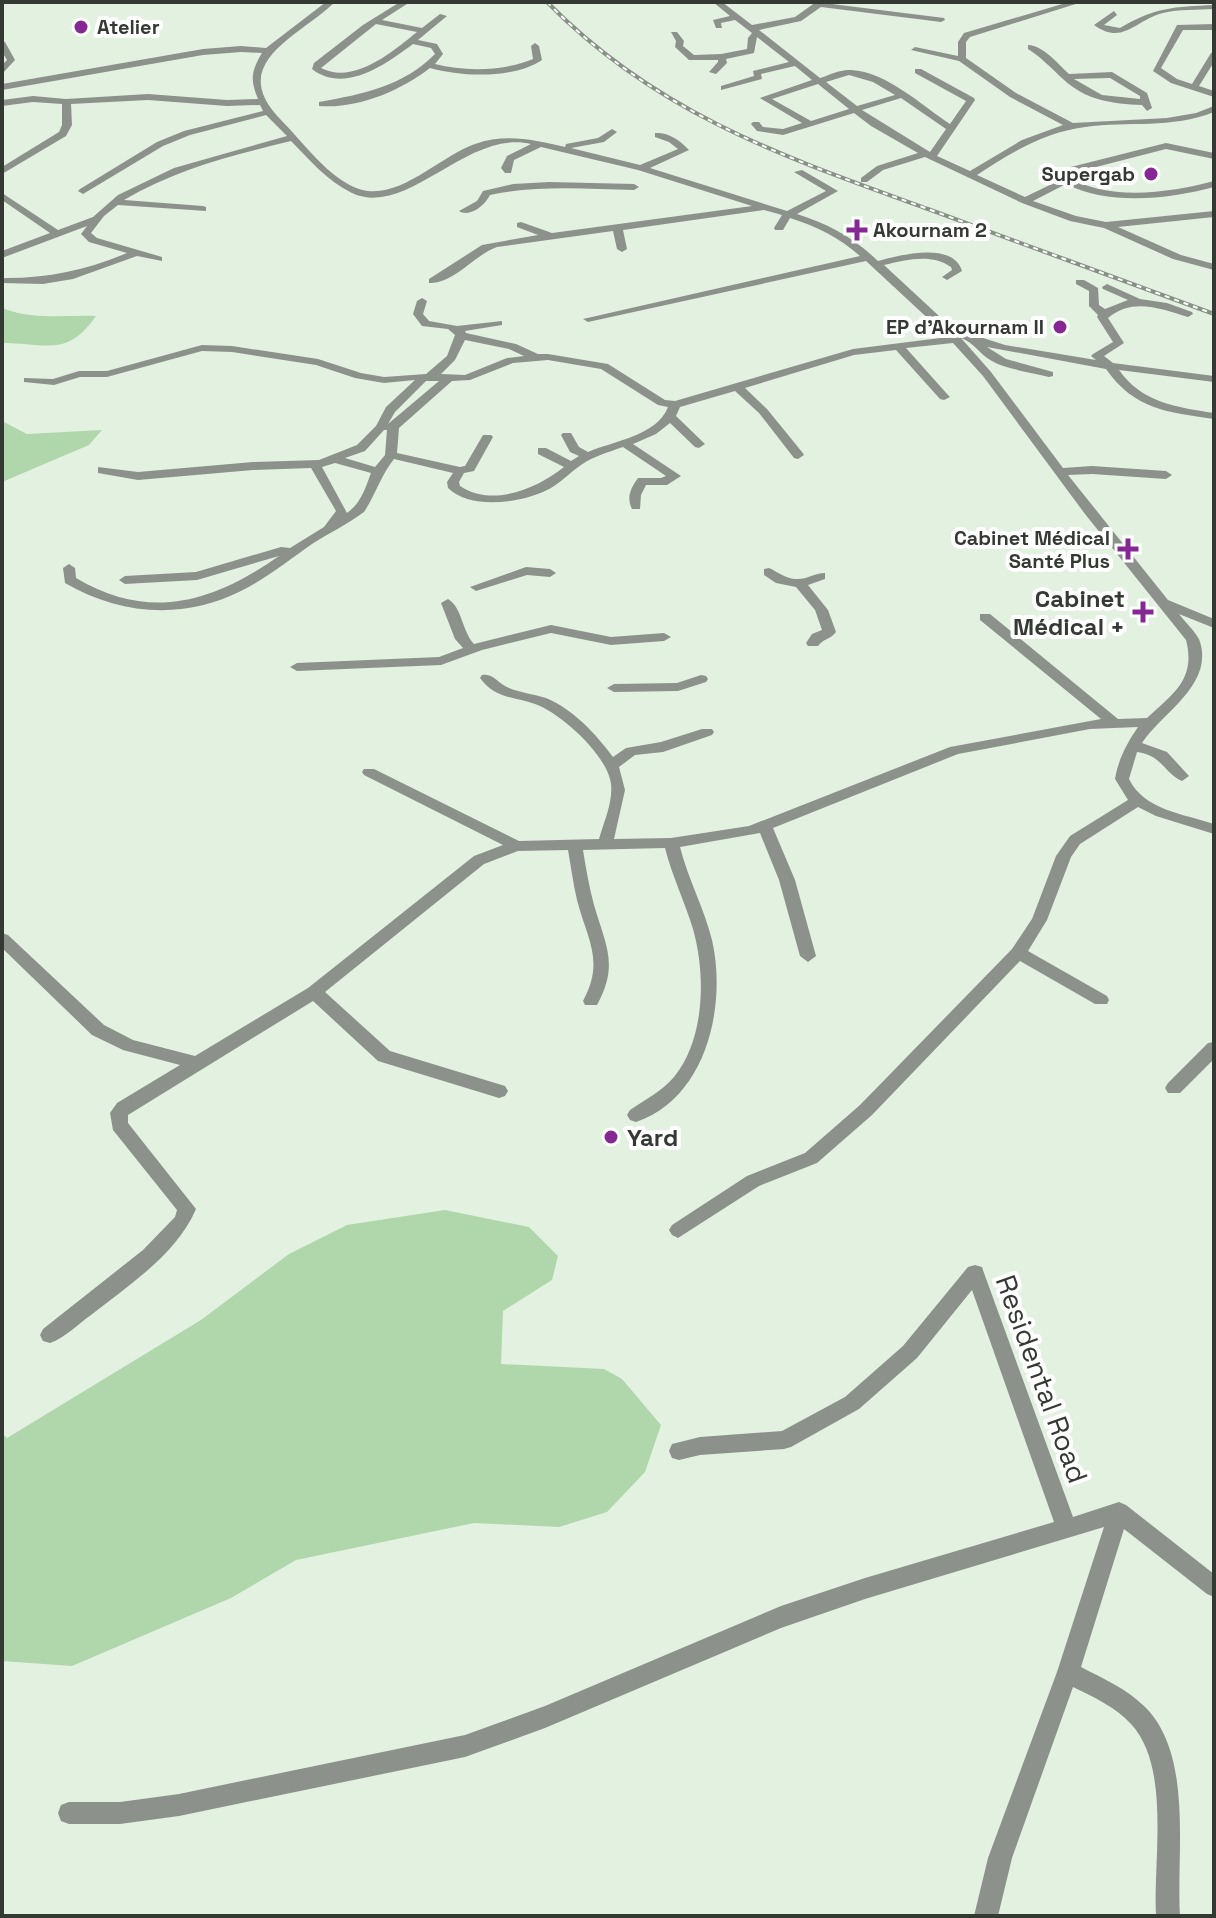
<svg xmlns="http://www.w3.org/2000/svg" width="1216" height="1918" font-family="'Space Grotesk',sans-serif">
<rect width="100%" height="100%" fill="#e3f1e1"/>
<!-- green -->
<path fill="#b0d6ab" d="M2 308C32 320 64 315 96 316 67 358 45 343 2 343Z
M2 421 27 434 102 430 89 445 2 482Z
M445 1210 529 1227 558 1256 552 1280 503 1311 501 1364 604 1369 622 1379 661 1425 645 1472 607 1512 559 1527 474 1523 296 1560 231 1598 72 1666 2 1661V1433L7 1438 201 1320 289 1254 347 1225Z"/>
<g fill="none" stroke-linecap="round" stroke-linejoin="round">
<!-- minor -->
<path fill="#8c928b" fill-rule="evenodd" d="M326 2H335C299 37 225 63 281 120 304 143 328 178 359 189 398 202 440 156 475 144 506 133 534 140 565 147L566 144 598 138 612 129 617 132 604 142 571 148 640 165 678 149 669 142 655 137V133C668 132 680 140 689 150L650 168 787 211 826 191 794 172 802 170 838 191 797 214C829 224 854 238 878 261 900 255 953 241 962 271L947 280 942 277 952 270 951 267C931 253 906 260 884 265L952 328 1005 345 1096 360 1091 356 1093 354 1113 342 1097 317 1098 315 1089 306V291L1076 284V280H1084L1098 288 1099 305 1105 309 1128 300 1103 289 1102 287 1107 284 1140 299 1167 303 1192 312 1193 314 1188 317C1161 309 1133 297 1108 318L1124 343 1104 356 1113 363 1214 376V382L1119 370C1142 403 1177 407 1214 413V419C1167 412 1135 410 1106 369L987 347 1006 359 1053 372V376L1049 377C1032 372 1007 370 992 361 979 354 975 343 961 338L991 372 1063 468 1092 466 1166 471 1172 475 1166 479 1092 474 1068 475 1168 600 1214 619V628L1179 614C1185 622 1194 630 1199 639 1216 684 1161 713 1142 743L1167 752 1189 776 1182 781C1164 773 1162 755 1137 752L1129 779C1144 810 1184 814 1214 824V834L1156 816 1138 807 1080 844 1071 857 1047 920 1028 951 1107 996 1109 1000 1107 1004H1095L1020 961 872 1115 817 1163 759 1186 678 1238 672 1235 669 1230 672 1225 747 1176 805 1153 860 1105 1012 949 1032 919 1056 856 1070 836 1128 800 1115 779C1118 760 1127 743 1138 727L1090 729 958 754 773 828 795 880 816 956 808 962 800 956 779 880 760 833 680 847C688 879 704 908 712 940 727 1005 707 1098 636 1122L630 1120 627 1115 630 1110C645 1100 662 1091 674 1077 705 1039 706 975 693 929 685 902 672 876 665 848L583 850C586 868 589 887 594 905 606 946 619 965 597 1005H585L583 1001C605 961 587 939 577 900 573 883 571 867 568 850L518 851 484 864 325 992 390 1051 505 1086 508 1091 505 1096 499 1098 378 1061 313 1001 128 1115V1123L196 1209C177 1254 129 1285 91 1315 78 1324 65 1338 50 1343L43 1341 40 1335 43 1329 143 1250 175 1217 177 1210 113 1130 110 1113 117 1103 180 1065 123 1050 92 1035 2 948V933L8 935 104 1025 133 1040 195 1056 308 988 474 856 503 845 364 775 362 772 364 769H374L519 841 599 839C604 822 613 802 611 784 608 756 561 713 535 704 514 697 494 698 480 678L482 675C494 673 498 684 509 688 521 693 534 694 546 698 573 709 596 734 613 757L626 748 661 742 702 729H712L714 732 712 735 663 752 635 755 619 767 625 790 614 839 671 838 749 826 950 747 1101 719 980 620V614H990L1118 719 1147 718C1174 693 1196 679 1186 640L1085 514 983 376 953 343 906 348 948 395 950 397 944 400 940 399 896 350 854 355 745 388 767 409 802 452 804 455 798 459 794 458 759 413 735 391 680 407 676 416 705 444 699 448 695 447 670 423 656 434 633 444 681 476 667 485H646L641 495 640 509H632C626 497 631 488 638 478H661L666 476 623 447C609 452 594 456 581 465 569 473 559 485 545 491 519 503 470 510 448 488L447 482 453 473 394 459C381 475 376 494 364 512 348 524 329 533 312 544 289 560 267 578 241 591 183 620 120 615 65 583L63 568 69 564 75 568 76 578C150 622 213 602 279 556L197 580 125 584 119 580 125 576 196 572 281 547 290 548 324 527 336 511 311 468 253 470 138 480 98 473V467L138 472 253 462 319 460 357 445 376 426 386 407 415 380 384 383 355 378 316 365 232 352 202 351 107 377H80L54 385 24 382V378L53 379 79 371H107L202 345 232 346 318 359 361 373 384 377 426 374 447 356 455 335 448 329 422 326 413 314 417 301 422 298 427 301 423 314 429 321 457 326 502 321V325L465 331 466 333 516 344 538 354H548L608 364 665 400 675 401 853 349 948 337 866 261 588 322 583 319 860 256C838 237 818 227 790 218L783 230H775L774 228 782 215 764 210 623 230 627 249 622 252 617 249 613 231 497 247C474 255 454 284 429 283V279L482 245 538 235 517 227V223L521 222 552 233 752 206 638 170 541 147 514 160 511 173H505L501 168 507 156 531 144C467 129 407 219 352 193 327 181 310 160 291 141 233 155 176 169 124 200L203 206 206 207V211L118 205 104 216 91 233 97 238 162 257V261L137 256 73 279 43 284 2 283V279L6 278C50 278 86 270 127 253L89 242 81 234 87 226 2 258V251L50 233 2 200V193L58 230 93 217 118 195 174 168 287 136 266 115 190 135 163 146 83 194 78 191 80 189 157 142 184 131 263 111 260 105 227 106 148 100 71 104 72 125 66 136 2 174V167L59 132 62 125V104L33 102 2 106V100L33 96 66 99 148 94 227 100 258 99C250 80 251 71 262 53L241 52 203 55 2 90V84L203 49 241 46 266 48ZM465 340 509 349 524 356 507 358 465 375 441 374 455 360ZM548 360 601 369 658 405 668 407C657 436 613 441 588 452L579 447 571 433H563L561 435 570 452 579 456 571 461 546 448H538V454L564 467C538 488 492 508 460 486L459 482 464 473 474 471 493 437 491 435H483L465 466 460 467 397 453 399 428 452 381 470 380 513 363ZM426 381H439L388 424 395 412ZM384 430H387L385 455 375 467 345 458 365 451ZM335 463 371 473C365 489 361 503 347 513L322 467Z
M400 2H410L382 20 422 28 440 14 447 16 418 40 437 44 443 54 435 64C466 72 504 71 533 59L531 46 535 43 539 46 542 60C514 79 462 77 430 68 400 91 358 109 319 106V102C364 94 403 86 435 54L431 48 413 44C385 65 344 94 312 69L314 63 363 25ZM376 24 417 32C392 52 354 85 321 68Z
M713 2H722L752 25 795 17 816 2 944 18 945 20 941 22 821 7 801 21 759 30 820 78C829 75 841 69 851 70 887 72 921 105 950 124L966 101 915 73V69H921L974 98 975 100 937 156 970 171 1022 140 1063 125 1010 97 959 61 911 50 915 47 958 56V42L964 33 1069 2H1082L970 37 966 42V58L1016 93 1073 123 1167 118 1196 113 1214 106V112C1172 129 1128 121 1085 127 1045 132 1010 153 977 175L1025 197 1060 180 1055 176 1059 170 1166 143 1214 153V159L1166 149 1065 175C1106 202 1169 193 1214 181V187C1170 199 1108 206 1066 184L1033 201 1076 216 1106 222 1214 211V217L1118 227 1181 255 1214 264V270L1173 259 1104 228 1070 221 1022 203 925 157 883 170 867 182H861V178L877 166 918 153 871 126 854 113 783 135 757 131 751 124 753 122H759L763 127 783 129 802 123 760 98 812 80 795 66 761 74 762 79 721 90V86L754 76 753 71 789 62 757 37 754 53 726 59 727 63 716 74 709 72 718 62V60H689L675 47 676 41 671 32H677L684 41 683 46 694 55 721 54 747 49 748 38 752 33 735 20 721 23 722 28H716L713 20 730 16ZM849 75 873 82 895 95 857 106 826 82ZM818 84 849 109 811 121 772 99ZM901 98 946 129 930 152 862 110Z
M1214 5V9C1198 10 1179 9 1163 13 1135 20 1123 46 1094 25L1114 11 1117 15 1104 25 1120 28C1156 7 1173 7 1214 5Z
M1214 24V30H1183L1161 68 1177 79 1192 84 1211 53 1214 52V62L1199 86 1214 91V97L1171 83 1153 71 1177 25Z
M2 41 5 42 15 60 2 74V65L7 60 2 52Z
M1028 45C1044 46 1057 63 1069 74L1112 72 1147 93 1152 108 1147 111 1142 105C1112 104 1085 100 1063 79 1051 68 1041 57 1028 49ZM1110 78 1140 96V99L1102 95 1074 79Z
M549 182 634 184 639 187 634 190C586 189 537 185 490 195 485 205 470 218 459 211L477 201 483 191 513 184Z
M526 567 550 569 556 573 550 577 527 575 476 591 470 587Z
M769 568C778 572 786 579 796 579 806 580 814 573 825 573V579L808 585 828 610 836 632C831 639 823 639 818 646H808L806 643 812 634 822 630 815 610 796 587 776 583 764 575V569Z
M448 599C462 607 462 631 474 644L551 625 611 637 664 633 671 637 664 641 611 645 551 633 482 650 441 665 297 671 290 667 297 663 439 657 463 648 455 639 441 603Z
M701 675 706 676 708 679 706 682 678 691 614 692 607 688 614 684 677 683Z
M1214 1042V1059L1180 1093H1168L1165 1088 1168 1083 1208 1043Z
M975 1265 982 1267 984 1273 1073 1517 1119 1502 1126 1505 1214 1574V1597L1207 1594 1124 1529 1081 1667C1102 1678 1127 1689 1144 1706 1194 1754 1176 1853 1180 1916H1156C1153 1860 1171 1767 1131 1724 1116 1707 1093 1697 1073 1687L1012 1858 998 1916H974L988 1858 1057 1672 1104 1527 865 1599 781 1628 545 1728 465 1757 179 1816 120 1824H69L61 1821 58 1813 61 1805 69 1802H120L179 1794 465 1735 545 1706 781 1606 865 1578 1054 1522 972 1290 917 1358 859 1409 791 1447 784 1449 700 1455 679 1460 672 1458 669 1451 672 1444 700 1437 782 1431 845 1397 903 1346 968 1267Z"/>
<defs>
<path id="rail" d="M547 2C657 114 784 157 928 209 1023 244 1119 279 1214 314"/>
</defs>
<!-- rail casing -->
<use href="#rail" stroke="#889186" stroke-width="4"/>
<!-- rail -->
<use href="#rail" stroke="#fff" stroke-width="2" stroke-dasharray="5" stroke-linecap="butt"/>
</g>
<!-- markers -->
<g fill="#852893" stroke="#fff" stroke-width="3">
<circle cx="81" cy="27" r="8"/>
<circle cx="1151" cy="174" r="8"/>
<path d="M853 218h8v8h8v8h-8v8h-8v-8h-8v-8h8z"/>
<circle cx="1060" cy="327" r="8"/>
<path d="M1124 537h8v8h8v8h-8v8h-8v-8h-8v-8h8z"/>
<path d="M1139 600h8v8h8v8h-8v8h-8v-8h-8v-8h8z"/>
<circle cx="611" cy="1137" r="8"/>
</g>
<g text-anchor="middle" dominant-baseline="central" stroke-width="8" stroke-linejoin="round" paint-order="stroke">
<!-- far-poi labels -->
<g font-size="20" font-weight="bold" fill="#343933" stroke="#fff" text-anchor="end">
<text x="97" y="27" text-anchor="start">Atelier</text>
<text x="1135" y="174">Supergab</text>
<text x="873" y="230" text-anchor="start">Akournam 2</text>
<text x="1044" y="327">EP d'Akournam II</text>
<text x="1110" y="538">Cabinet Médical<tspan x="1110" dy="23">Santé Plus</tspan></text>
</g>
<!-- poi labels -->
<g font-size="24" font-weight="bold" fill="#343933" stroke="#fff" text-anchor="end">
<text x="1125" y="598">Cabinet<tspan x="1125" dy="28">Médical +</tspan></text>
<text x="627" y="1137" text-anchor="start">Yard</text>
</g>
<!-- near-street labels -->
<g font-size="28" fill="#343933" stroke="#fff">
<text transform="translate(1042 1379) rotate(70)">Residental Road</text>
</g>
</g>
<!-- border -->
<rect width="1216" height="1918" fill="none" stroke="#343933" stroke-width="8"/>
</svg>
